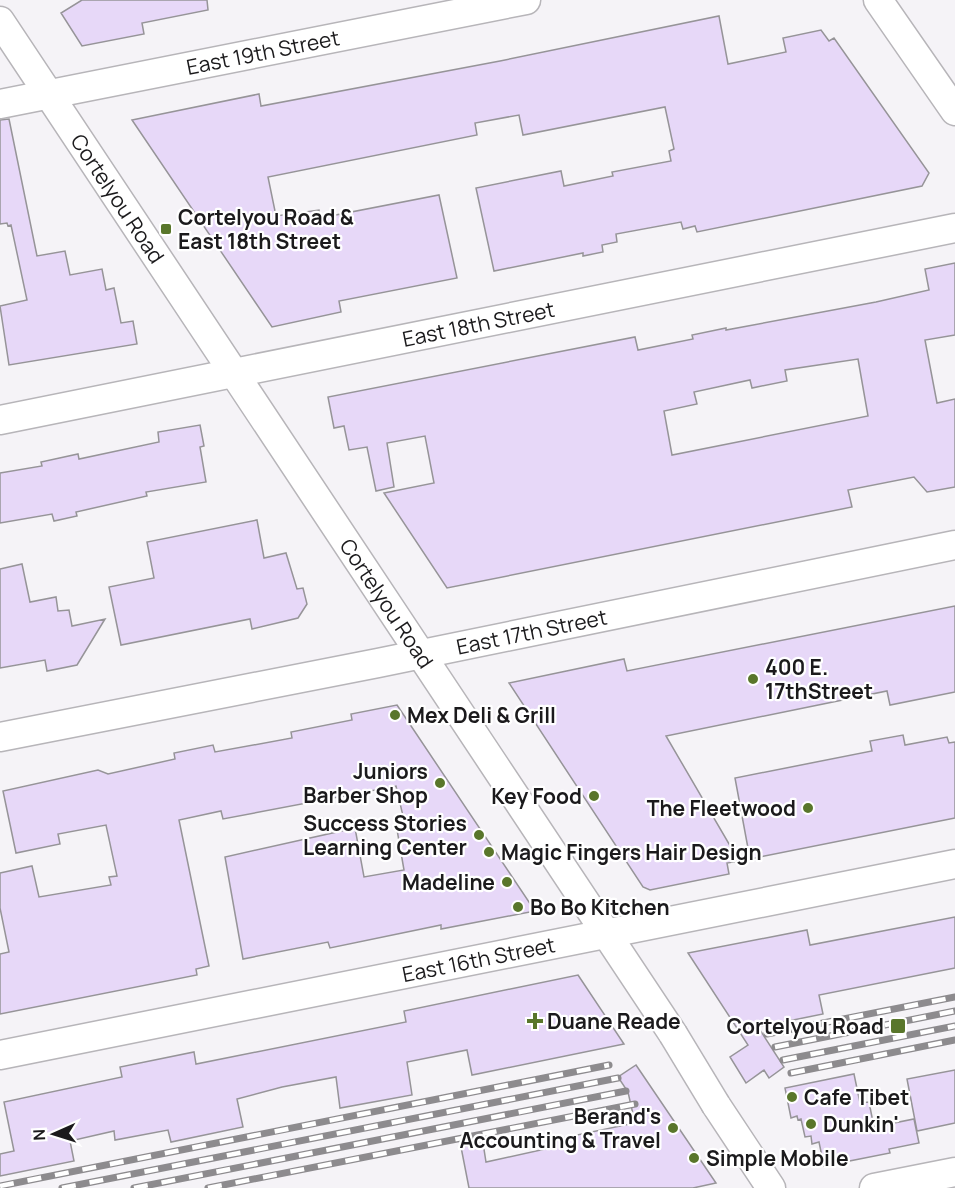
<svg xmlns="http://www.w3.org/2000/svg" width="955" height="1188" font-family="Manrope,sans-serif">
<rect width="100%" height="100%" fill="#f5f3f7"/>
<!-- building -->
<path fill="#e7d8f8" stroke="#969498" stroke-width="1.5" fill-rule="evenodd" d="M82 0H207L208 10 142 23 144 34 82 46 61 13Z
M719 16 728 64 786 52 783 38 821 30 829 41 834 38 929 173 922 186 697 232 695 226 683 229 681 222 616 234 617 242 602 245 603 252 583 256V253L494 271 476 188 561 171 564 186 613 176 612 172 671 161 669 151 674 149 665 107 523 135 519 115 475 123 477 135 268 177 276 216 319 210 320 218 439 195 457 278 339 301 341 312 272 327 132 120 259 94 261 106 500 61Z
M9 119 37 256 65 251 70 275 102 269 106 290 114 288 121 323 133 321 137 344 9 365 0 306 27 300 11 225 8 226 7 223 0 224V120Z
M955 263V335L925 340 937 403 955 399V487L927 492 914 477 848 490 852 507 447 588 384 493 434 483 425 436 387 443 394 487 376 491 367 447 349 450 344 426 334 428 328 397 635 337 638 350 693 339 692 335 726 328V330L876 302 929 290 925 269ZM858 359 868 416 672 455 664 411 697 404 694 392 750 380 752 388 787 381 785 370Z
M200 425 204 446 200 447 206 482 146 492 147 496 76 512 77 516 54 521 52 514 0 523V473L42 466 41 462 78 454 79 459 159 442 158 432Z
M257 520 264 558 286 553 297 589 303 588 307 604 298 618 252 629 250 619 121 645 109 587 154 578 147 542Z
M22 564 30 602 56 597 58 611 69 610 72 626 105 619 77 665 47 671 45 660 0 668V569Z
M955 606V692L890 705 887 691 666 736 739 861 727 863 729 874 650 890 643 887 509 683 624 659 627 671Z
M397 705 535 911 441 929V925L330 948 328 942 243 959 225 857 355 828 364 877 404 870 395 818 403 816 396 786 223 819 221 811 179 820 209 966 196 969 197 975 0 1014V954L9 952 0 908V873L32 866 39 897 111 885 109 877 117 876 106 825 58 834 60 844 16 853 3 791 98 770 108 774 175 759 174 753 213 745 215 752 292 738 291 732 352 720 351 714Z
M903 735 905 745 947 737 949 743 955 742V818L750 859 735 778 872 751 870 741Z
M955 917V968L819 995 823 1014 758 1027 784 1067 769 1078 764 1070 746 1083 730 1057 748 1045 688 953 807 930 810 945Z
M578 975 624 1044 472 1075 467 1050 407 1062 412 1095 340 1108 336 1077 282 1087 237 1099 243 1127 171 1142 168 1130 115 1140 114 1131 70 1141 74 1161 0 1176V1154L14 1151 4 1102 122 1077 120 1067 194 1052 196 1064 406 1022 404 1011Z
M636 1065 716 1183 693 1188H469L461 1147 483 1143 486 1162 550 1148 548 1141 635 1123 628 1092 618 1077Z
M955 1070V1123L917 1131 907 1079Z
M854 1074 860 1103 869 1102 874 1127 914 1119 919 1143 889 1149 890 1153 824 1166 819 1142 812 1144 811 1136 805 1137 801 1119 798 1120 797 1116 791 1118 785 1088Z"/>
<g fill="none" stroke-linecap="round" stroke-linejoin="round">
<defs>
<g id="minor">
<path d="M878 0 955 111"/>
<path id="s1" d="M0 21 673 1034"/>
<path id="s2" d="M0 104 526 0"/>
<path id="s3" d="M0 420 955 228"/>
<path id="s4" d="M0 737 378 663 955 545"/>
<path id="s5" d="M0 1055 955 864"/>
<path d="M716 1105 771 1188"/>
<path d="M874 1188 955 1172"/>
</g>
</defs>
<!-- minor casing -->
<use href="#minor" stroke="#b7b5b9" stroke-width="31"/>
<!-- minor -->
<use href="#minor" stroke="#fff" stroke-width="28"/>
<defs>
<path id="rail" d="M767 1034 955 997
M775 1047 955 1011
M783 1060 955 1026
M791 1073 955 1040
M0 1186 609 1065
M62 1188 618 1078
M134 1188 626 1091
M208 1188 635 1104"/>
</defs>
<!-- rail casing -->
<use href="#rail" stroke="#8d8b8e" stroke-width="7"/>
<!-- rail -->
<use href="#rail" stroke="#fff" stroke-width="4.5" stroke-dasharray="14" stroke-linecap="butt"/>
<defs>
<path id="minor-bridge" d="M673 1034 716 1105"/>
</defs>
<!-- minor-bridge casing -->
<use href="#minor-bridge" stroke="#b7b5b9" stroke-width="31" stroke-linecap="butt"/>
<!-- minor-bridge -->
<use href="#minor-bridge" stroke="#fff" stroke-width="28"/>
</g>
<!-- markers -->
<g fill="#59762b" stroke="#fff" stroke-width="2">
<rect x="160" y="223" width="12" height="12" rx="3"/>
<circle cx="753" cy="679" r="6"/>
<circle cx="395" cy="715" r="6"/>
<circle cx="440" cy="783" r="6"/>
<circle cx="594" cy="796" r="6"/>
<circle cx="808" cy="808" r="6"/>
<circle cx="479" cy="835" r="6"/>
<circle cx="489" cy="852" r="6"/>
<circle cx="507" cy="882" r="6"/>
<circle cx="518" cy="907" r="6"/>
<path d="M532 1012h6v6h6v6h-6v6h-6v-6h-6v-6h6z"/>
<rect x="890" y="1018" width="16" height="16" rx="3"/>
<circle cx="792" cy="1097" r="6"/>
<circle cx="811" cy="1124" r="6"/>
<circle cx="673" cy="1128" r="6"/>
<circle cx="694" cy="1158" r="6"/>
</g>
<g text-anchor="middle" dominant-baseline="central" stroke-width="4.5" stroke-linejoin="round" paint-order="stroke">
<!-- street labels -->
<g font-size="21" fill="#1b1a1c" stroke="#fff">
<text stroke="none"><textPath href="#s2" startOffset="268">East 19th Street</textPath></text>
<text stroke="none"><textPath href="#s1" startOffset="213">Cortelyou Road</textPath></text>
<text stroke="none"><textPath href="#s3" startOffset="488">East 18th Street</textPath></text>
<text stroke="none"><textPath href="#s1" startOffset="699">Cortelyou Road</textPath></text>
<text stroke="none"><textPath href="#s4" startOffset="542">East 17th Street</textPath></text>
<text stroke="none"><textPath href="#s5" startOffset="488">East 16th Street</textPath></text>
</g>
<!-- poi labels -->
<g font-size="21" font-weight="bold" fill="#1b1a1c" stroke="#fff" text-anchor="start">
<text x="178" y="217">Cortelyou Road &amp;<tspan x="178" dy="24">East 18th Street</tspan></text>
<text x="765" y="667">400 E.<tspan x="765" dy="24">17thStreet</tspan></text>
<text x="407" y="715">Mex Deli &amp; Grill</text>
<text x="428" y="771" text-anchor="end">Juniors<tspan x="428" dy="24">Barber Shop</tspan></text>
<text x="582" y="796" text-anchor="end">Key Food</text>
<text x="796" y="808" text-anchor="end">The Fleetwood</text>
<text x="467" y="823" text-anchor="end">Success Stories<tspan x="467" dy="24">Learning Center</tspan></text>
<text x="501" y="852">Magic Fingers Hair Design</text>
<text x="495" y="882" text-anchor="end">Madeline</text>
<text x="530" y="907">Bo Bo Kitchen</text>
<text x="547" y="1021">Duane Reade</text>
<text x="884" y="1026" text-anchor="end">Cortelyou Road</text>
<text x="804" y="1097">Cafe Tibet</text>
<text x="661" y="1116" text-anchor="end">Berand's<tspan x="661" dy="24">Accounting &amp; Travel</tspan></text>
<text x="823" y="1124">Dunkin'</text>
<text x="706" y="1158">Simple Mobile</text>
</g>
</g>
<!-- north arrow -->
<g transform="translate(54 1134) rotate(267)" stroke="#ffffff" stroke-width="4.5" paint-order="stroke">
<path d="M0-4.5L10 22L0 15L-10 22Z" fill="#1b1a1c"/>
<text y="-9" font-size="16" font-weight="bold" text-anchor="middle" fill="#1b1a1c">N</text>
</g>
</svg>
